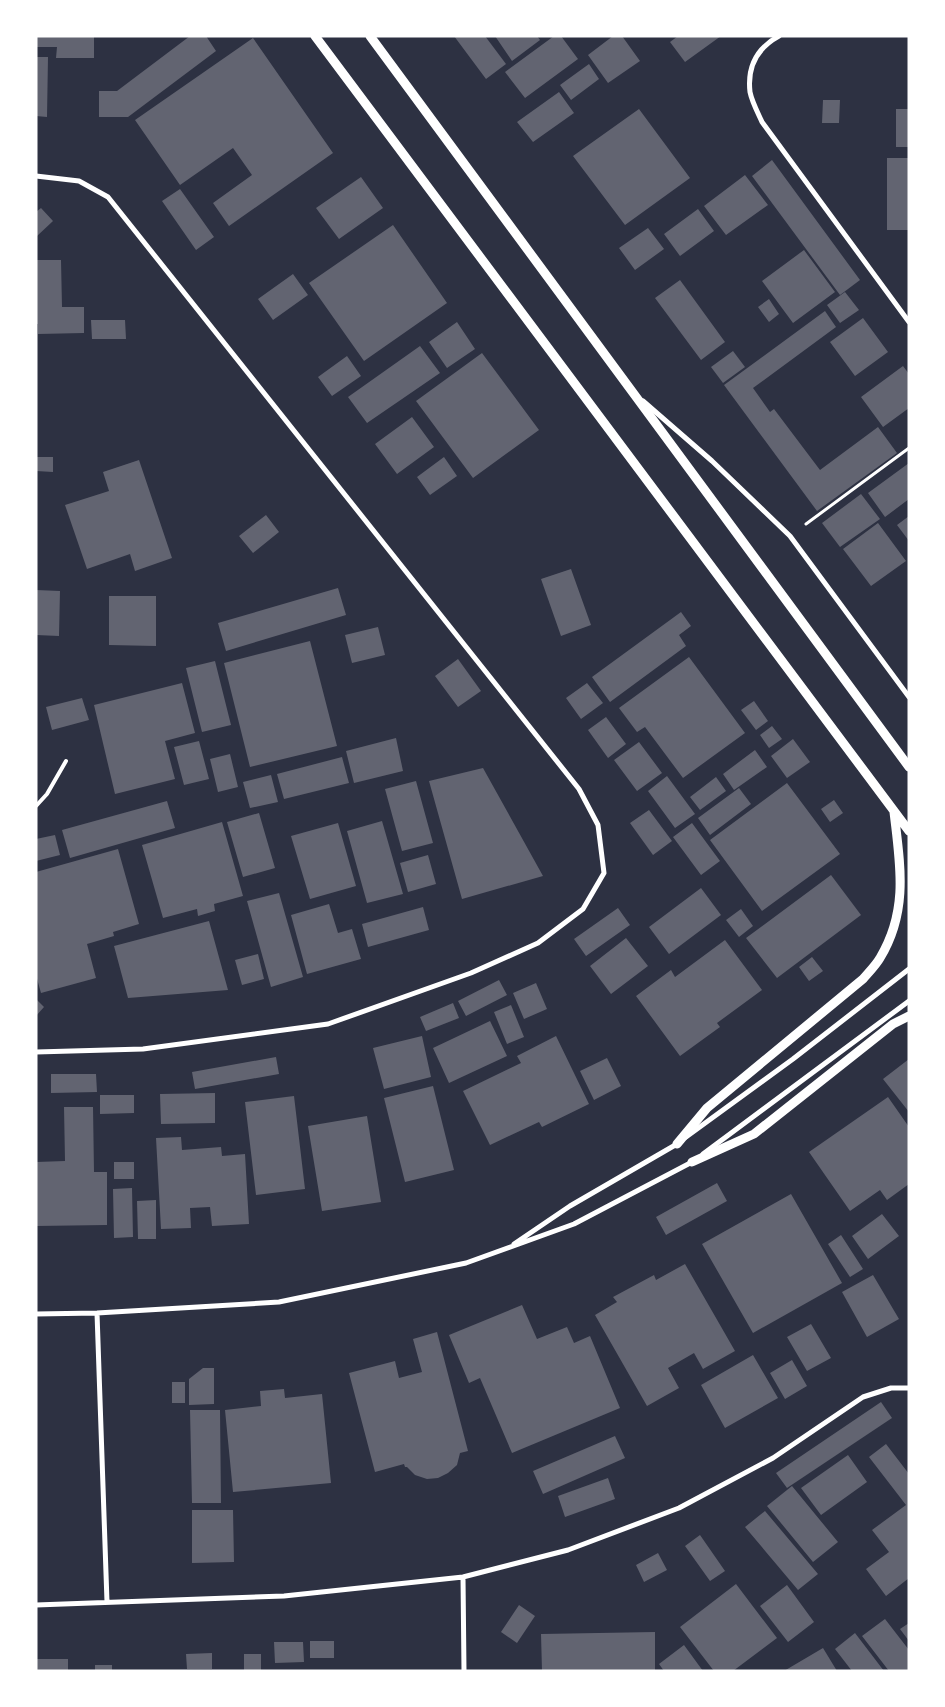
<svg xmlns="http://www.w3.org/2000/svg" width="945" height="1707" font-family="'Space Grotesk',sans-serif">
<rect width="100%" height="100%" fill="#2d3142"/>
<!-- building -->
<path fill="#626471" d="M36 36H94V58H56L57 47H36Z
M190 36H206L216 51 128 117H99V91H117Z
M454 36H485L506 64 486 79Z
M495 36H537L540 40 512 61Z
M554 36H561L578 59 525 98 505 72Z
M613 36H622L640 61 608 83 588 55Z
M678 36H721L685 62 670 42Z
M253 38 333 153 229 226 213 203 252 175 233 148 180 185 135 120Z
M36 57H48L47 117 36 116Z
M589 64 599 79 571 100 560 85Z
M559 92 574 113 533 142 517 122Z
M823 100H840L839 123H822Z
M639 109 690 178 625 225 573 156Z
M896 109H909V147H896Z
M887 158H909V230H887Z
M772 160 860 280 840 295 752 176Z
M745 175 768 205 726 235 704 206Z
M361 177 383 208 339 239 316 208Z
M180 189 214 237 196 250 162 201Z
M41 208 53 221 36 237V212Z
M698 209 714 231 680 256 664 234Z
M393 225 447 303 364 361 309 283Z
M648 228 664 249 635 270 619 248Z
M804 250 835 292 793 323 762 281Z
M36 260H61L62 307H84V333L38 334V324H36Z
M293 274 308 295 273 320 258 299Z
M680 280 725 342 701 360 655 298Z
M845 292 859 310 840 323 827 305Z
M769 299 779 314 769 322 758 307Z
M825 311 836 327 753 388 770 412 774 409 820 470 878 427 897 453 817 511 724 385Z
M863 318 888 352 855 376 830 342Z
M91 320H125L126 339H92Z
M457 322 475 349 447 368 429 342Z
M420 346 440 373 367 423 348 397Z
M733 351 745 367 723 383 711 367Z
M482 353 539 430 473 478 416 401Z
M347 356 361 376 332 396 318 377Z
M903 366 909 374V408L883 427 861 397Z
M412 417 434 447 397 474 375 444Z
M36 457H53V472L36 471Z
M444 457 457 476 430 495 417 477Z
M139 460 172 558 135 571 130 554 87 569 65 505 109 491 103 472Z
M909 463V499L885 517 868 493Z
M861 494 880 519 840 547 822 523Z
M266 515 279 532 253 553 239 536Z
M909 516V541L897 525Z
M878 523 906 561 871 586 843 549Z
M571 569 591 625 561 636 541 579Z
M338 588 346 615 226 651 218 623Z
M36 590 60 591 59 636 36 635Z
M109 596H156V646L109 645Z
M681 612 691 626 679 635 686 646 610 702 592 677Z
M378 627 385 655 352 663 345 635Z
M310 641 337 746 250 767 224 663Z
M689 657 745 733 683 778 645 727 637 732 619 708Z
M458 659 481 691 458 707 435 676Z
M215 661 231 725 202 732 186 668Z
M182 683 195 733 165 741 175 779 115 794 94 705Z
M587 683 603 703 581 719 566 698Z
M82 698 89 720 52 730 46 707Z
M754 701 768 721 756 730 741 710Z
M606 717 626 744 608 758 588 730Z
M772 726 782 739 769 748 760 735Z
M396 738 403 771 354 783 346 751Z
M793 739 810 762 787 778 771 756Z
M199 741 209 779 184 785 174 747Z
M639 742 662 773 637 791 614 760Z
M755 750 767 767 734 790 723 774Z
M230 754 238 787 218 792 210 759Z
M342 757 349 783 284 799 277 774Z
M483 768 543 876 462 899 429 781Z
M271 775 278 802 250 808 243 782Z
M667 776 695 814 675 828 648 791Z
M716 777 726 791 700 810 690 797Z
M416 781 433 843 402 851 385 789Z
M787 783 840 854 762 911 710 840Z
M739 788 751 804 710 835 698 818Z
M834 800 843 813 830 822 821 809Z
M167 801 175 828 70 858 62 830Z
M649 810 672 841 653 855 630 823Z
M259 813 275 868 243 877 227 822Z
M382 821 403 894 367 903 347 831Z
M222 822 243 896 214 904 215 911 198 916 197 909 163 918 142 845Z
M338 823 356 886 310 899 291 836Z
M692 823 720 861 701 875 673 837Z
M55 835 60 855 36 861V839Z
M118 849 139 924 113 932 114 936 87 944 96 978 41 993 36 975V872Z
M428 855 436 884 408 892 400 863Z
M831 875 861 915 777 978 746 938Z
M701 888 721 915 669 954 649 927Z
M279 893 303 977 271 987 247 901Z
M329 904 338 933 352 929 361 959 307 974 291 915Z
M423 907 429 930 368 947 362 924Z
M618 908 630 925 586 956 574 939Z
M741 909 753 926 739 937 726 920Z
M209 921 228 990 128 998 114 946Z
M626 938 648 966 611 994 590 966Z
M725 940 762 990 717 1023 720 1027 680 1056 636 996 671 970 675 977Z
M258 954 264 979 242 985 235 960Z
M812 957 823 971 809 981 799 967Z
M499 980 507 995 466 1016 458 1001Z
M536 983 547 1009 524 1019 513 993Z
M36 999 44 1007 36 1016Z
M453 1003 459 1018 426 1031 420 1017Z
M511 1005 524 1037 507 1044 494 1012Z
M490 1021 507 1056 449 1083 433 1048Z
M422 1036 431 1077 384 1089 373 1048Z
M556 1036 589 1104 542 1127 539 1122 490 1145 463 1091 521 1063 517 1056Z
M276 1057 279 1074 195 1089 192 1072Z
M607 1058 621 1086 594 1100 580 1071Z
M909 1059V1112L883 1079Z
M51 1074H96L97 1092 51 1093Z
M433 1086 454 1170 405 1182 384 1098Z
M215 1093V1123L161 1124 160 1094Z
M100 1095H134V1113L100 1114Z
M294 1096 305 1189 256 1195 245 1102Z
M888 1097 909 1127V1184L887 1200 880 1190 850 1211 809 1152Z
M64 1107H93L94 1172H107V1225L36 1226V1162L65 1161Z
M367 1116 381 1202 322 1211 308 1126Z
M181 1137 182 1150 221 1147 222 1156 245 1154 249 1224 212 1226 210 1207 190 1208 191 1228 161 1229 156 1138Z
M114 1162H134V1179H114Z
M717 1183 727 1201 666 1235 656 1217Z
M132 1188 133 1237 114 1238 113 1189Z
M791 1194 842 1283 753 1333 702 1244Z
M156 1200V1239H138L137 1201Z
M882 1214 899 1236 868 1259 852 1236Z
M841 1235 863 1269 850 1277 828 1244Z
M685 1264 735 1351 703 1369 694 1353 668 1368 679 1388 647 1406 595 1315 617 1302 613 1297 654 1275 656 1280Z
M873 1275 899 1319 867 1337 842 1292Z
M522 1305 537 1339 567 1327 574 1343 590 1336 620 1408 512 1453 480 1378 469 1383 449 1335Z
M811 1324 831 1358 807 1371 787 1337Z
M437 1332 468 1451 460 1453 457 1465 448 1473 438 1478 427 1479 415 1475 407 1467H405L404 1464 375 1472 349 1373 395 1361 399 1378 422 1372 413 1339Z
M753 1355 778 1398 725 1428 701 1385Z
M792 1360 807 1386 785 1399 770 1373Z
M203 1368H214V1404L189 1405V1379Z
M172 1382H185V1403H172Z
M284 1389 285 1398 322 1394 331 1483 233 1492 225 1410 261 1406 260 1391Z
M881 1402 892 1418 787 1488 776 1473Z
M190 1410H220L221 1503H192Z
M615 1436 625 1458 543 1494 533 1471Z
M886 1444 909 1474V1578L886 1596 866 1569 889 1552 872 1530 906 1505 869 1457Z
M848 1455 867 1482 821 1515 801 1488Z
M608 1478 615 1499 565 1517 558 1496Z
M792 1486 838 1542 813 1562 767 1506Z
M192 1510H233L234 1562 192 1563Z
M765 1511 818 1574 798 1590 745 1527Z
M700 1535 725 1571 710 1581 685 1546Z
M658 1553 667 1570 644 1582 636 1565Z
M736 1584 777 1638 733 1671H714L680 1627Z
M787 1585 814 1622 788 1642 760 1606Z
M519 1605 535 1616 517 1643 501 1632Z
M885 1619 909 1650V1671H889L862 1636Z
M909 1623V1641L900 1629Z
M655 1632V1671H542L541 1634Z
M855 1633 884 1671H852L835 1649Z
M310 1641H334V1658H310Z
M274 1642H303L304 1662 275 1663Z
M684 1645 703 1671H664L659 1664Z
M823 1648 837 1671H784Z
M212 1653V1669H187L186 1654Z
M244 1654H261V1671H244Z
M36 1659H68V1671H36Z
M95 1665H112V1671H95Z"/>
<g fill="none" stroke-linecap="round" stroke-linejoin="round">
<!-- path -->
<path stroke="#fff" stroke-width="3" d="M806 524 909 448"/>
<!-- service -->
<path stroke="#fff" stroke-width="4" d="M36 806 47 794 66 761"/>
<!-- minor -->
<path stroke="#fff" stroke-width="5" d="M779 36C757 48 747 66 750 92 752 102 758 113 762 122L909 322
M36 176 79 181 108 197 579 789 598 825 604 873 583 909 538 943 471 973 328 1024 143 1049 36 1052
M643 401 712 461 790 536 909 697
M686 1137 793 1059 909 969
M703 1154 909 1001
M514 1244 570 1206 677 1144
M97 1313 107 1602
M36 1314 97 1313 279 1302 466 1263 574 1224 694 1161
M463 1577 464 1671
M36 1605 284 1596 463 1577 568 1550 679 1508 773 1458 863 1397 891 1388H909"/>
<!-- tertiary -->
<path stroke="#fff" stroke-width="9" d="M315 36 909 831
M370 36 909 767
M677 1144 707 1108 863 979C869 972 876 965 880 958 909 910 900 864 894 812
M692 1162 754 1134 893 1024 909 1016"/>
</g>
<!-- border -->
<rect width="945" height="1707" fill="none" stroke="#ffffff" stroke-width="75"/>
</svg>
